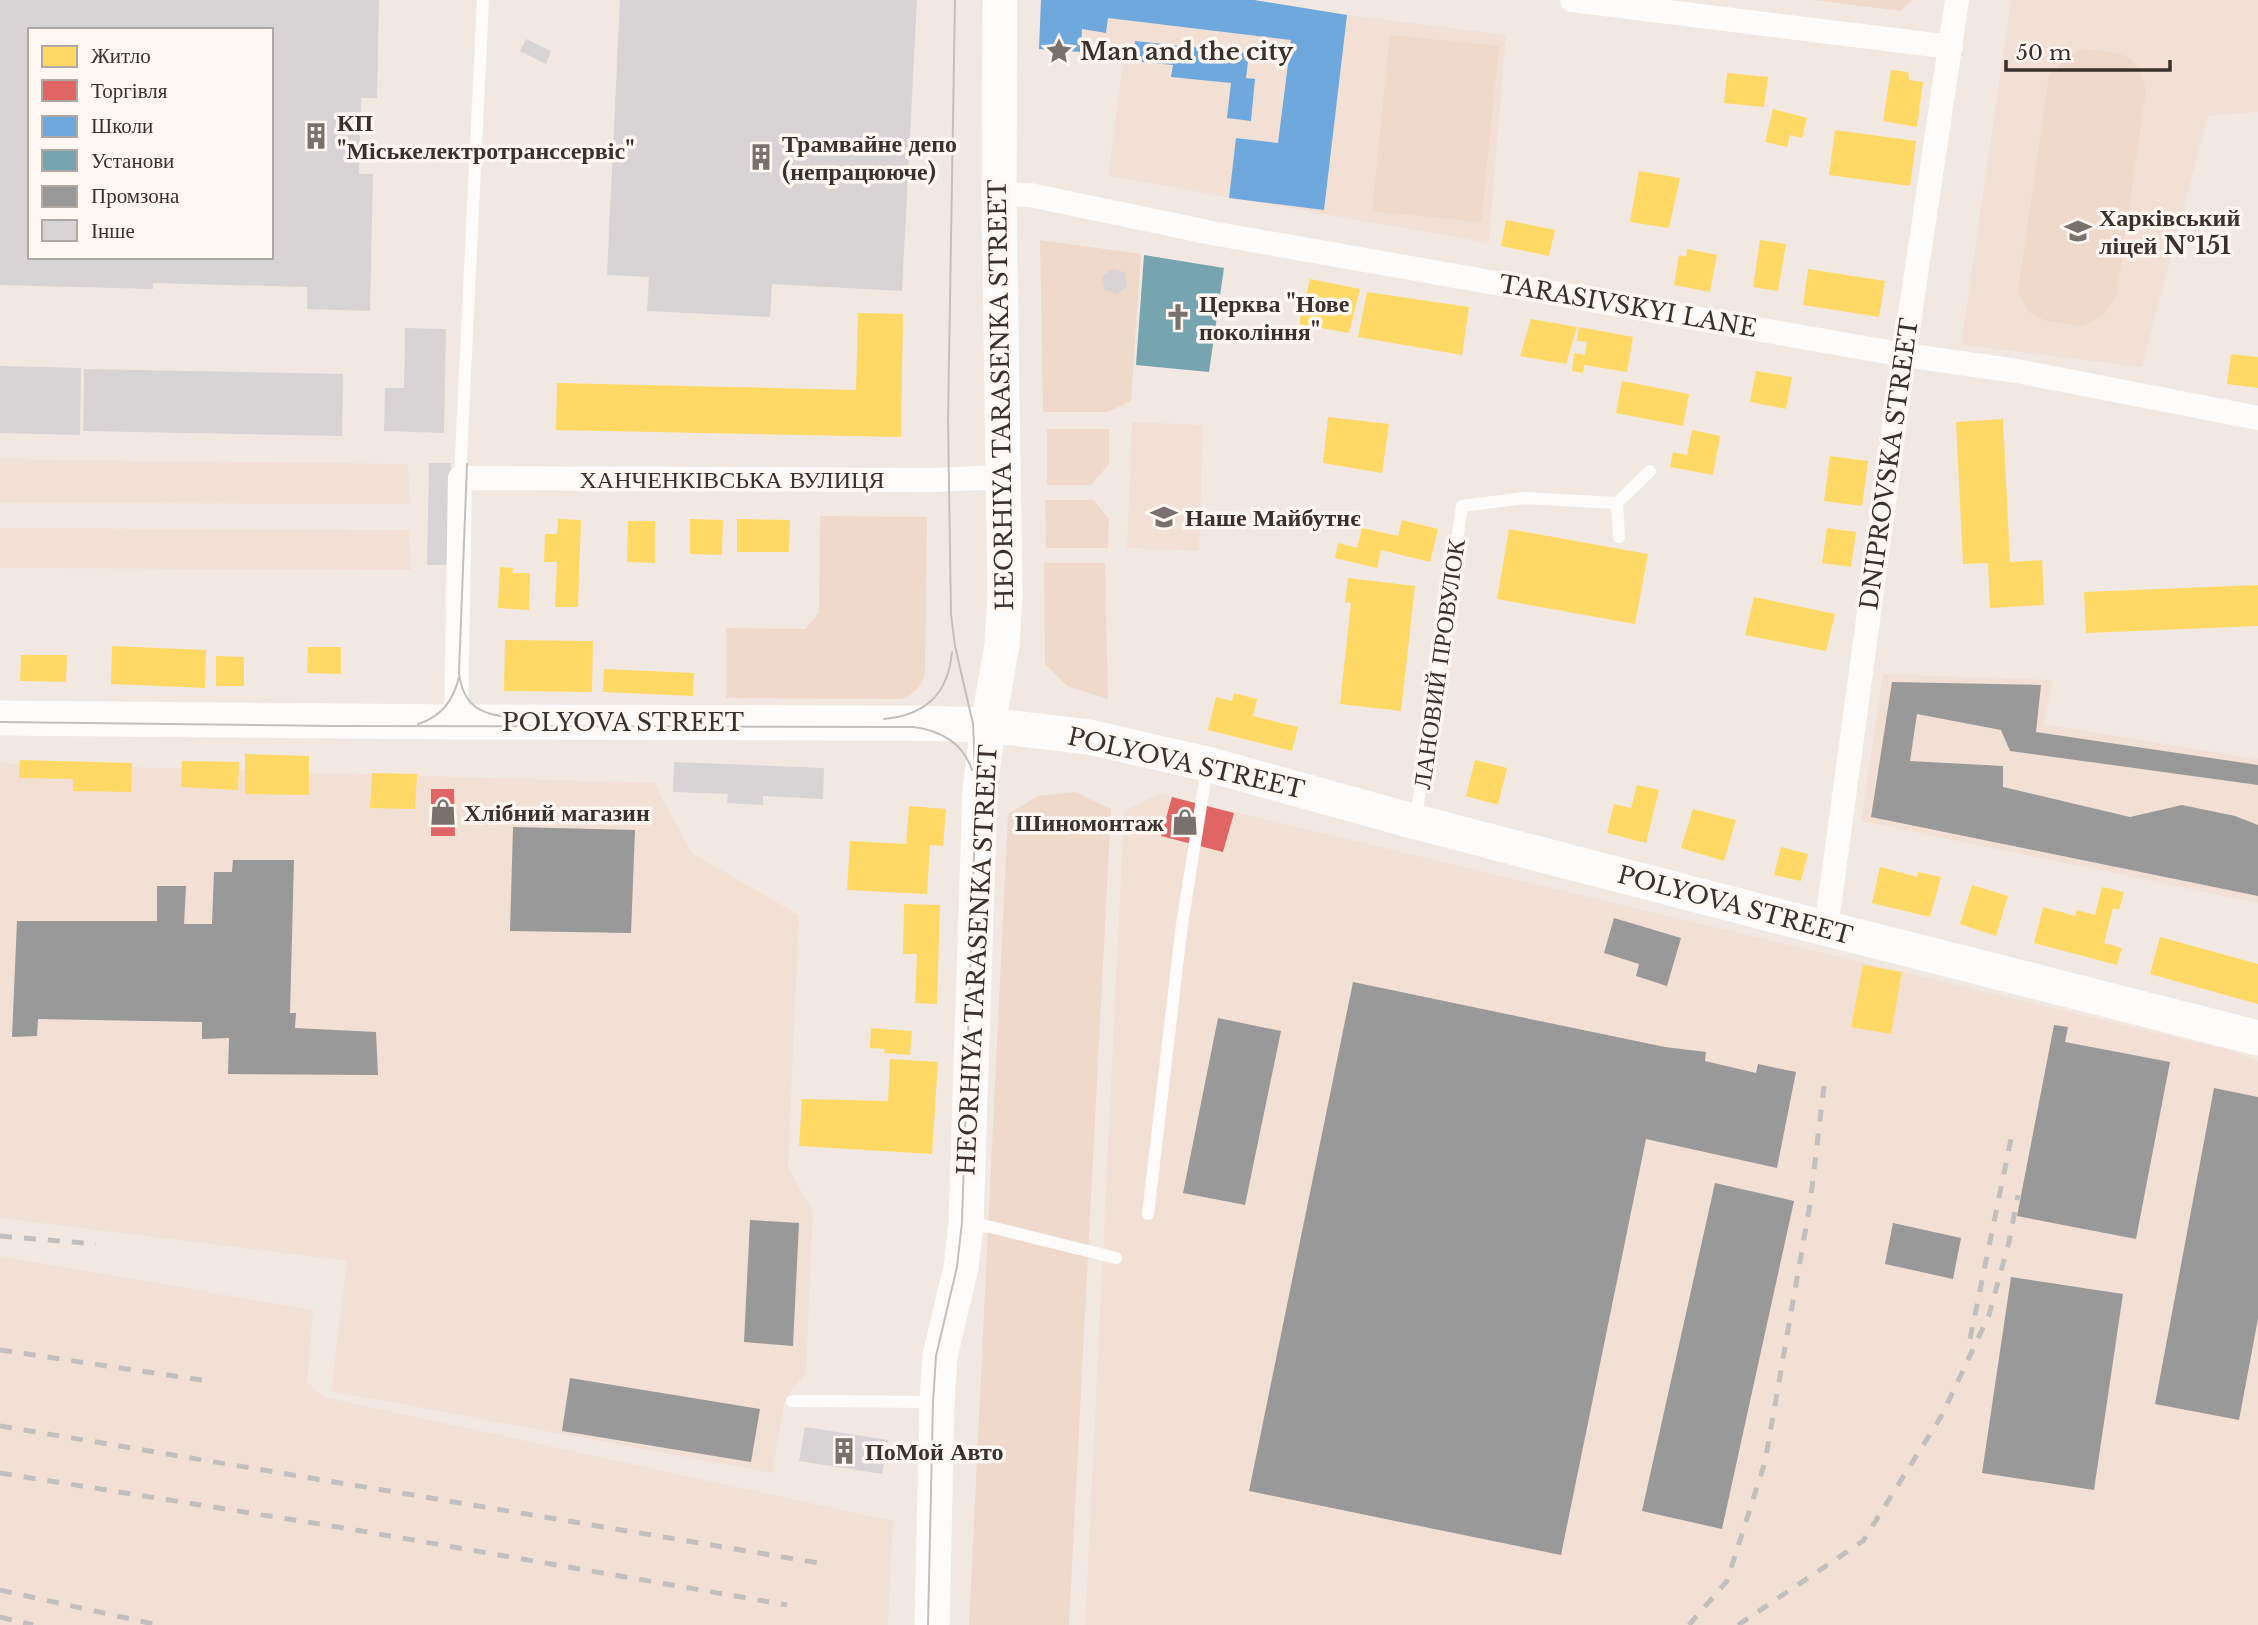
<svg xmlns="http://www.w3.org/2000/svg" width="2258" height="1625" font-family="'Libre Baskerville',serif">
<rect width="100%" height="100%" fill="#f2e8e2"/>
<!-- built -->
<path fill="#f3e0d4" d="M1041 0H1254L1347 15 1506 35 1489 243 1108 176 1124 57 1039 49Z
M2011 0H2258V112L2208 116 2142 367 1961 345Z
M1132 422 1203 425 1199 551 1127 548Z
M0 459 408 464 410 504 0 503Z
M0 528 409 530 411 570 0 568Z
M1883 674 2053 680 2044 724 2258 759V903L1861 821Z
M0 763 654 783 692 853 799 915 788 1167 813 1212 806 1373 785 1399 772 1473 331 1391 347 1261 0 1218Z
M1159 794 2232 1051 2258 1061V1625H1085L1124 811Z
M0 1256 313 1310 307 1382 324 1397 893 1521 888 1625H0Z"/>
<!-- green -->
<path fill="#eed9ca" d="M1812 0H1912L1901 11Z
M1390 35 1499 46 1481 222 1372 211Z
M2084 49C2121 54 2136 49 2146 90L2117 293 2104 315 2083 326 2046 321 2029 312 2018 292 2049 76 2064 58Z
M1040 240 1141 254 1131 401 1108 412H1043Z
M1047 429H1109V464L1091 485H1047Z
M1045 500H1094L1109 519 1108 548H1046Z
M820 516 927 517 925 674C921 687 914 694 901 699L726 698V628L805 629 819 613Z
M1044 563H1105L1108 699 1067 686 1045 664Z
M1075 792 1111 809 1069 1625H969L1008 814 1038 796Z"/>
<!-- homes -->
<path fill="#ffd966" d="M1891 70 1908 72 1909 80 1923 82 1917 127 1883 121Z
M1727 73 1768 77 1764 107 1724 103Z
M1773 109 1807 118 1802 138 1790 135 1787 147 1765 142Z
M1835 130 1916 141 1910 186 1829 175Z
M1639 171 1680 178 1669 228 1630 222Z
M1506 220 1555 230 1549 256 1501 246Z
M1760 240 1786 244 1778 291 1753 287Z
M1687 249 1717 255 1710 292 1674 285 1679 255 1686 257Z
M1808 269 1885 281 1879 317 1803 305Z
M1310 279 1360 289 1349 333 1299 324Z
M1367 292 1469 307 1462 355 1358 337Z
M858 313 903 314 901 437 556 430 557 383 856 390Z
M1531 319 1577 327 1566 364 1520 356Z
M1579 327 1633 337 1627 372 1584 365 1583 373 1572 371 1574 353 1585 355 1587 342 1577 341Z
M2231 354 2258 357V388L2227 384Z
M1756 371 1792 377 1786 409 1750 402Z
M1622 381 1689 394 1683 426 1616 413Z
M1328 417 1389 424 1382 473 1323 463Z
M2003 419 2010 562 2042 560 2044 605 1990 608 1988 563 1963 564 1956 422Z
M1692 430 1720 436 1713 475 1670 467 1673 452 1687 455Z
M1830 456 1868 461 1862 506 1824 501Z
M558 519 581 520 578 607H555L557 562H544L545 534H557Z
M690 519 723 520 722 555 690 554Z
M737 519 790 520 789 552H737Z
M1402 520 1438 529 1430 562 1381 550 1377 568 1335 558 1338 543 1357 548 1362 528 1398 536Z
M628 521H655V563L627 562Z
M1827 528 1856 532 1851 567 1822 563Z
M1509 529 1648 554 1635 624 1497 599Z
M500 567 513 568 512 573H530L529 610 498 608Z
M1348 578 1415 586 1401 711 1340 704 1351 603 1345 602Z
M2258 585V626L2086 633 2084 592Z
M1754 597 1835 614 1826 651 1745 635Z
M505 640 593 641 592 692 504 691Z
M112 646 206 650 205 688 111 684Z
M308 647H341V674L307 673Z
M21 655H67L66 682 20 681Z
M216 656 244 657V686H216Z
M604 669 694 673 693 696 603 692Z
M1234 693 1257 699 1253 716 1298 727 1292 751 1208 730 1216 697 1232 701Z
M245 754 309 756V795L245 794Z
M20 760 132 763 131 792 73 791V779L19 778Z
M1475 760 1507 768 1498 805 1466 796Z
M182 761 239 762 238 790 181 787Z
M372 773 417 774 415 809 370 808Z
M1637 785 1659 790 1646 843 1607 833 1614 804 1631 808Z
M909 806 946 809 943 846 930 845 927 894 847 890 850 841 906 844Z
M1693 809 1736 820 1724 861 1681 848Z
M1781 847 1808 854 1801 881 1774 875Z
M1880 867 1917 877 1918 872 1941 877 1930 917 1872 903Z
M1972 885 2008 896 1996 936 1960 924Z
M2102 887 2124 892 2119 910 2113 908 2104 943 2122 948 2117 965 2034 943 2043 907 2075 916 2077 910 2095 915Z
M904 904 940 905 937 1004 915 1003 917 954H903Z
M2160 937 2258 964V1004L2150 974Z
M1863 965 1902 972 1891 1034 1851 1027Z
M871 1028 912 1031 910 1055 884 1053 885 1049 870 1048Z
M890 1059 938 1062 932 1154 799 1146 802 1099 888 1101Z"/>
<!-- shops -->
<path fill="#e06666" d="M431 789H454L455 836H431Z
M1172 797 1234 813 1223 852 1161 836Z"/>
<!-- schools -->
<path fill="#6fa8dc" d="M1041 0H1254L1347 15 1324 210 1229 198 1236 138 1278 143 1291 40 1108 18 1106 33 1082 29 1081 52 1039 49Z
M1135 41 1249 53 1246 78 1255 79 1251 121 1227 118 1231 83 1171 77 1173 65 1133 61Z"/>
<!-- public -->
<path fill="#76a5af" d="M1144 255 1224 268 1209 372 1136 365Z"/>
<!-- industry -->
<path fill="#999" d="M1892 682 2041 685 2036 732 2258 765V785L2010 751 2001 730 1917 714 1910 761 2003 766V787L2130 817 2182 805 2235 816 2258 825V896L1871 817Z
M513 827 635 830 631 933 510 931Z
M233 860H294L290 1013H296L295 1028 376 1032 378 1075 228 1074 229 1038 202 1039V1022L38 1019 37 1036 12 1037 17 921H157V886H186L184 924H212L214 872H232Z
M1614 918 1681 938 1667 986 1636 976 1639 964 1604 953Z
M1353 982 1665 1047 1706 1052 1705 1061 1756 1073 1758 1064 1796 1072 1777 1168 1646 1139 1561 1555 1249 1491Z
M1218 1018 1281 1031 1245 1205 1183 1193Z
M2054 1025 2068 1027 2065 1042 2170 1062 2136 1239 2017 1216Z
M2214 1088 2258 1097V1319L2239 1420 2155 1404Z
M1715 1183 1794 1201 1722 1529 1642 1511Z
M750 1220 799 1223 793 1346 744 1342Z
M1893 1223 1961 1238 1953 1279 1885 1264Z
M2011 1277 2123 1294 2094 1490 1982 1473Z
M570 1378 760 1409 751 1462 562 1431Z"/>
<!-- building -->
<path fill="#d8d4d5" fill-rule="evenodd" d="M0 0H379L377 98H361L359 174H373L370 311 307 309V287L153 283V289L0 285ZM30 30H271V257H30Z
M620 0H917L902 291 772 284 770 317 647 311 649 277 607 275Z
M526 39 551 51 546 64 520 51Z
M1114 268 1125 273 1127 286 1117 294 1105 290 1102 276Z
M405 328 446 329 444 433 384 431 385 388H404Z
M0 366 81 368 80 435 0 433Z
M84 369 343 374 342 436 83 431Z
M429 463H451L450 565H427Z
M674 762 824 768 823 799 763 796V805L727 803 728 794 673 792Z
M805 1427 888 1440 882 1474 799 1461Z"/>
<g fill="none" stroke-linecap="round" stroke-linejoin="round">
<!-- lane -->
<path stroke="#fdfcfb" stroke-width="12" d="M460 478 483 0
M1619 537 1617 503 1650 471
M1416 818 1462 506 1525 498 1617 503
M1148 1214 1182 924 1207 768
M970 1223 995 1228 1116 1258
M792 1401 936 1402"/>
<!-- street -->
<path stroke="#fdfcfb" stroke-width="24" d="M1572 0 1951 47
M999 194 1030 195 1212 233 1904 355 2017 371 2258 418
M456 722 460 478 933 480 1004 477
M1826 929 1904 355 1957 0"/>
<!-- secondary -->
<path stroke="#fdfcfb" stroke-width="35" d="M0 718 456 722 911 723 988 725 1089 737 1207 764 1416 822 1801 922 2258 1038
M932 1625 937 1402 940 1356 961 1268 966 1223 980 790 988 725 1002 645 1005 596 999 194 1000 0"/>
<!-- tram -->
<path stroke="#c2c0be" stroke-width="2" d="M467 464 459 673C463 708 485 717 517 717
M884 719C926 715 948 694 952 652
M0 722 334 726 914 727C942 731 963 743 972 770
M418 724C441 717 454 699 459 677
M928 1625 933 1402 936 1356 957 1267 962 1222 976 794 973 724 955 646 951 614 948 421 955 0"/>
<!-- rail -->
<path stroke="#c2c0be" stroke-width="5" stroke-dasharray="12 12" stroke-linecap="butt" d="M0 1236 96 1244
M1970 1339 2011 1139
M0 1350 208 1381
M0 1426 825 1564
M0 1473 338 1527 787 1605
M0 1590 158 1625
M0 1617 33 1625
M1689 1625 1727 1581 1765 1462 1810 1204 1824 1086
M1738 1625 1863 1541 1942 1415 1989 1315 2009 1242 2018 1195"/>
</g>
<!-- icons -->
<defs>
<symbol id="sight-bare" viewBox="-9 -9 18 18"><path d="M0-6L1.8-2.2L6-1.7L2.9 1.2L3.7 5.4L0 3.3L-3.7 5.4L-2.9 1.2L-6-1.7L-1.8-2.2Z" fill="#79716c" stroke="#fef7f2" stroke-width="2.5" paint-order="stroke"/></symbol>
<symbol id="building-bare" viewBox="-9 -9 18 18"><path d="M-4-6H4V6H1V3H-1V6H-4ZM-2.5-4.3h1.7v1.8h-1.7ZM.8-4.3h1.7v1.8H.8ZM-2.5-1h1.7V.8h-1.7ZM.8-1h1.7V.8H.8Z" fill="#79716c" stroke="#fef7f2" stroke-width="2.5" paint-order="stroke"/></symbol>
<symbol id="school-bare" viewBox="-9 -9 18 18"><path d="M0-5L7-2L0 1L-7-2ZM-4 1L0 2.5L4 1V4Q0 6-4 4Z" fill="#79716c" stroke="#fef7f2" stroke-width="2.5" paint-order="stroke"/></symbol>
<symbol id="church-bare" viewBox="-9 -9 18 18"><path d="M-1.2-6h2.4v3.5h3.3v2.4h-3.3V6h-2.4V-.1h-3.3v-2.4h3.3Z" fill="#79716c" stroke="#fef7f2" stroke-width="2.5" paint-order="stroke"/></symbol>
<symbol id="shop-bare" viewBox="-9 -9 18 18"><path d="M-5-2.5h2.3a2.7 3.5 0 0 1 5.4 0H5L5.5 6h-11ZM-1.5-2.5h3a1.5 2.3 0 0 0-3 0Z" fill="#79716c" stroke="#fef7f2" stroke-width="2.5" paint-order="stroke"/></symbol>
</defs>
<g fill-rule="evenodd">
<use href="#sight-bare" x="1040" y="32" width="38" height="38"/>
<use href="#building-bare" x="297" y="117" width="38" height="38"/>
<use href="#building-bare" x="742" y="138" width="38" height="38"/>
<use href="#school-bare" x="2059" y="212" width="38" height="38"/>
<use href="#church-bare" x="1159" y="298" width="38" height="38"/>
<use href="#school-bare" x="1145" y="498" width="38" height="38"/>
<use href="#shop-bare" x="424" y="793" width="38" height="38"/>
<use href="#shop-bare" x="1166" y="803" width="38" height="38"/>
<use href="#building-bare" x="825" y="1432" width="38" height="38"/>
</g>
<g text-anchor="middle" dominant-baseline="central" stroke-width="7" stroke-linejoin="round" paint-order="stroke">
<!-- poi labels -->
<g font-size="24" font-weight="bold" fill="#38312c" stroke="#fef7f2" text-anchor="start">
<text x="1080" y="51">Man and the city</text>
<text x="337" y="122">КП<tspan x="337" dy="28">"Міськелектротранссервіс"</tspan></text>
<text x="782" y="143">Трамвайне депо<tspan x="782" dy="28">(непрацююче)</tspan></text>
<text x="2099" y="217">Харківський<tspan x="2099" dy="28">ліцей №151</tspan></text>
<text x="1199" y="303">Церква "Нове<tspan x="1199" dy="28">покоління"</tspan></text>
<text x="1185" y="517">Наше Майбутнє</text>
<text x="464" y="812">Хлібний магазин</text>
<text x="1164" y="822" text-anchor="end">Шиномонтаж</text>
<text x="865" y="1451">ПоМой Авто</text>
</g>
<!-- street labels -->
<g font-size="24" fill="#38312c" stroke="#fef7f2">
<text transform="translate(1628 306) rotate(10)">TARASIVSKYI LANE</text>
<text transform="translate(1001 395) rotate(-91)">HEORHIYA TARASENKA STREET</text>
<text transform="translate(1889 464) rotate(-82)">DNIPROVSKA STREET</text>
<text x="732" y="479">ХАНЧЕНКІВСЬКА ВУЛИЦЯ</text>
<text transform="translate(1439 664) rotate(-82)">ЛАНОВИЙ ПРОВУЛОК</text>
<text x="623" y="722">POLYOVA STREET</text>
<text transform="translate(1186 763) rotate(13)">POLYOVA STREET</text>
<text transform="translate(1735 905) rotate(15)">POLYOVA STREET</text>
<text transform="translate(977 960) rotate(-87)">HEORHIYA TARASENKA STREET</text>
</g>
</g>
<!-- legend -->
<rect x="28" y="28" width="245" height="231" fill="#fef7f2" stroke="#afa8a3" stroke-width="2"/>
<rect x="42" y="46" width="35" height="21" fill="#ffd966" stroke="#afa8a3" stroke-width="2"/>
<text x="91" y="63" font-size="21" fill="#38312c">Житло</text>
<rect x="42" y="80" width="35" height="21" fill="#e06666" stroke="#afa8a3" stroke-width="2"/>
<text x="91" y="98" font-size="21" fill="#38312c">Торгівля</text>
<rect x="42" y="116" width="35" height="21" fill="#6fa8dc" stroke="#afa8a3" stroke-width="2"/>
<text x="91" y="133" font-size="21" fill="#38312c">Школи</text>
<rect x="42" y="150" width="35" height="21" fill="#76a5af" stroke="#afa8a3" stroke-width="2"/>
<text x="91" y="168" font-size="21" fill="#38312c">Установи</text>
<rect x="42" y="186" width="35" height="21" fill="#999999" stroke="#afa8a3" stroke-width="2"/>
<text x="91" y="203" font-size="21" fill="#38312c">Промзона</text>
<rect x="42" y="220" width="35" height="21" fill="#d8d4d5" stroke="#afa8a3" stroke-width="2"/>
<text x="91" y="238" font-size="21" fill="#38312c">Інше</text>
<!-- scale -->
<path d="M2006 60v10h164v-10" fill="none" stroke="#38312c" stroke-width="3.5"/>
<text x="2016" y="60" font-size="21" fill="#38312c" stroke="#fef7f2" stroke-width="5" paint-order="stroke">50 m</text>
</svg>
